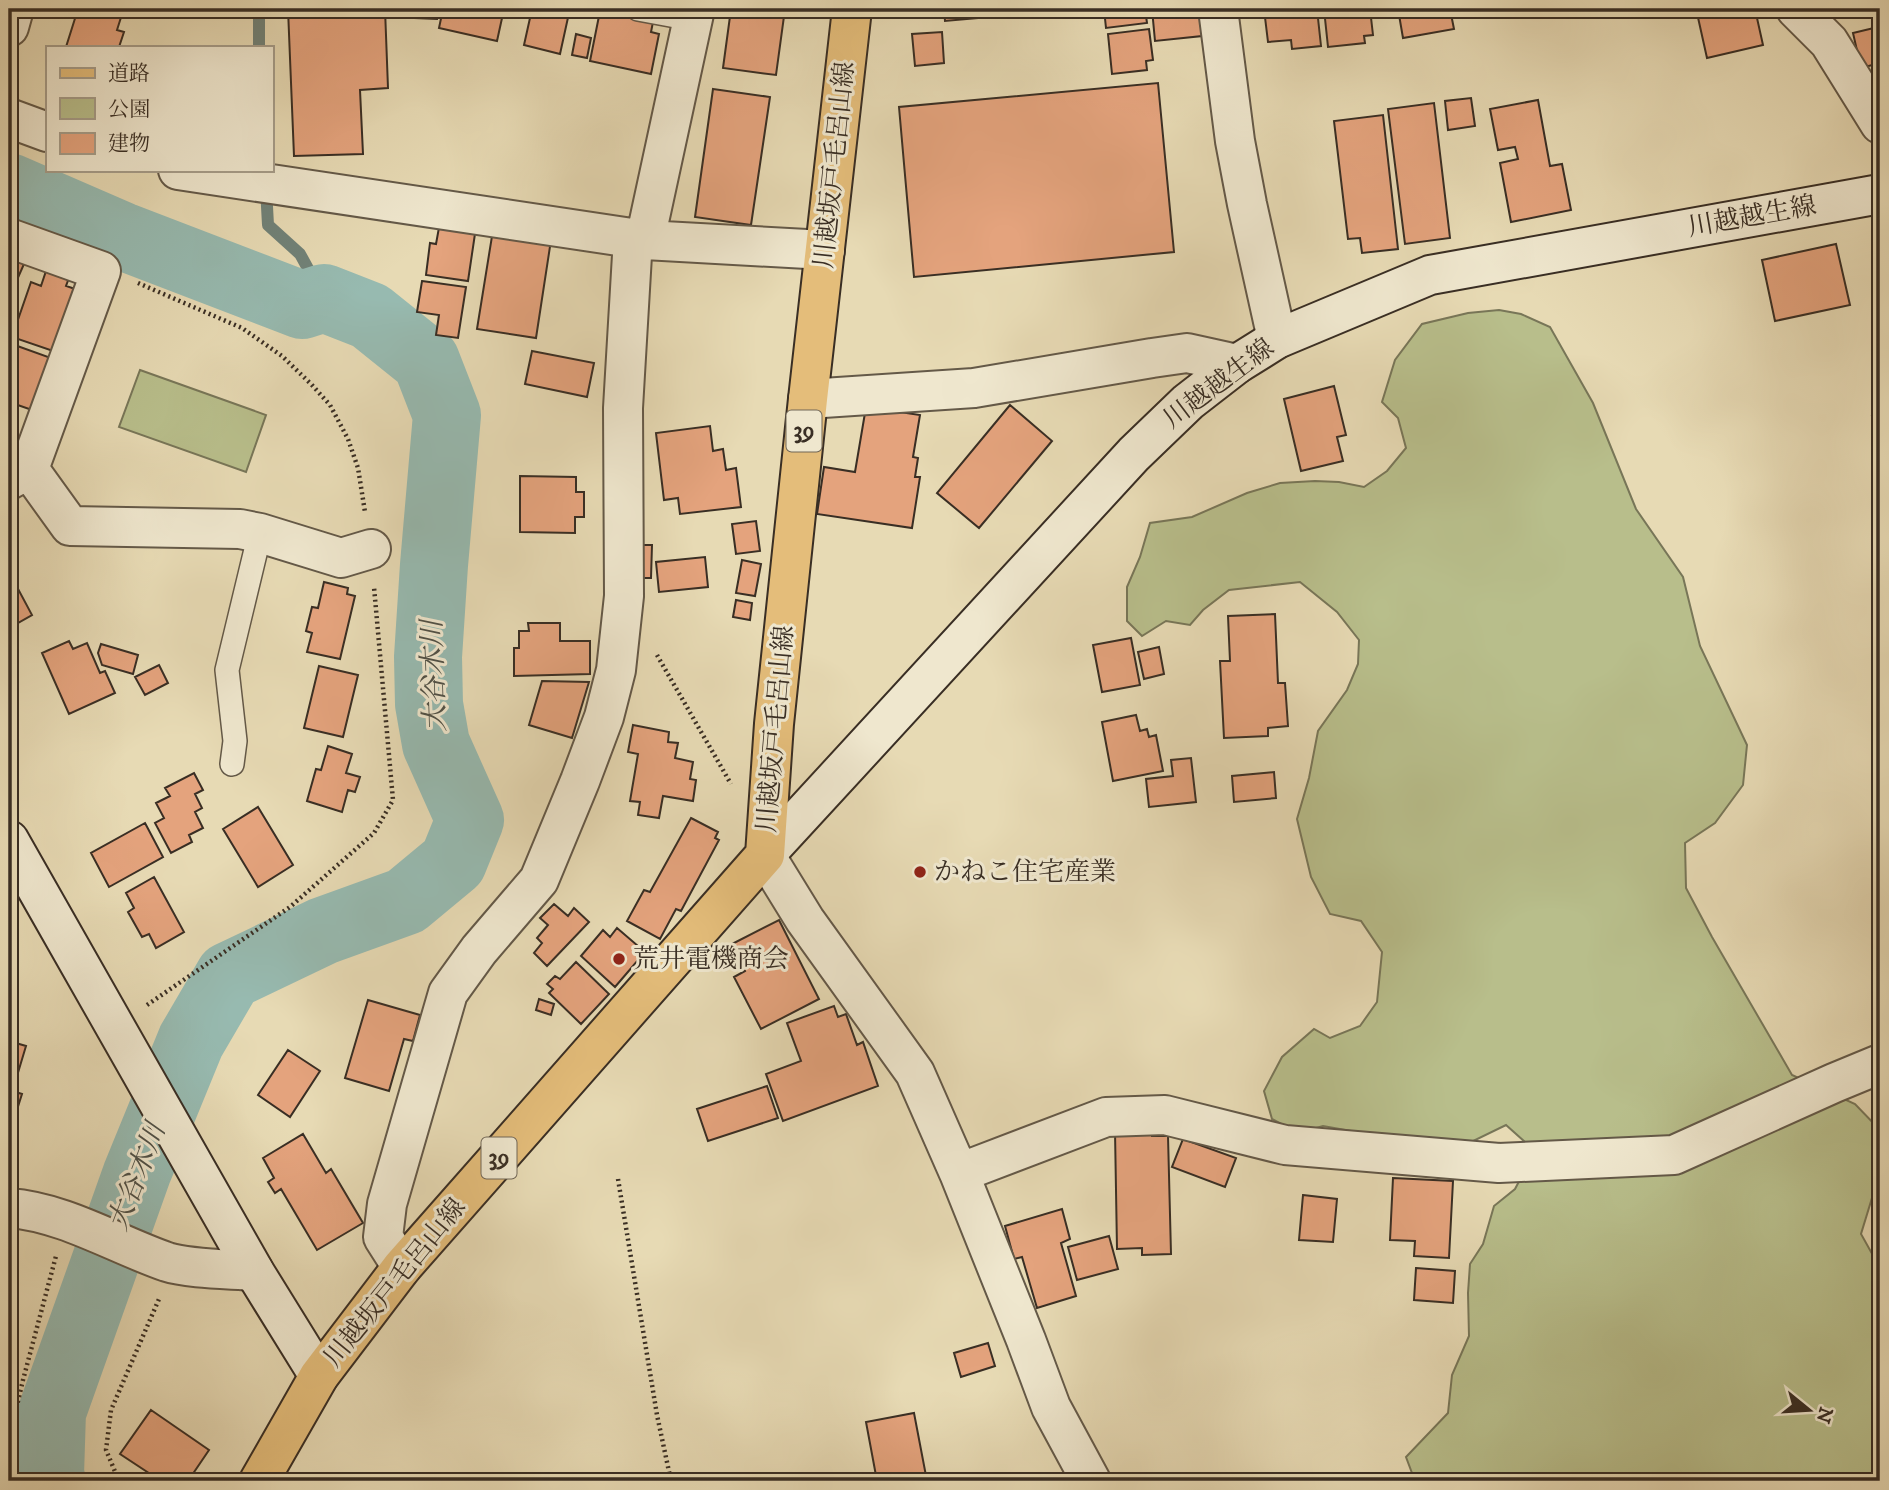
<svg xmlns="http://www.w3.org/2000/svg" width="1889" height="1490" font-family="'IM FELL DW Pica','Noto Serif JP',serif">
<rect width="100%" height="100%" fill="#e7dab4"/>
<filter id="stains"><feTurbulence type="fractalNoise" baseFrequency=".00286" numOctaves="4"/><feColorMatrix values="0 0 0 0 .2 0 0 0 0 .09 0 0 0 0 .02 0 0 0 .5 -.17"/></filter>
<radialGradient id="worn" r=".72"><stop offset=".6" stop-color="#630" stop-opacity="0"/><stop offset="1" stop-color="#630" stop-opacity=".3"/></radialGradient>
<!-- green -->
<path fill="#b8be8b" stroke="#787658" stroke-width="2" d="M1499 310 1521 314 1550 327 1593 403 1636 509 1683 577 1700 646 1747 745 1743 785 1715 823 1685 843 1686 888 1712 937 1792 1075 1855 1104 1880 1130V1186L1872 1198 1861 1234 1880 1268V1481H1415L1406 1457 1448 1413 1452 1375 1469 1336 1468 1293 1470 1264 1483 1244 1494 1206 1515 1189 1535 1151 1506 1125 1463 1146 1368 1134 1323 1126 1298 1133 1272 1119 1264 1091 1282 1057 1314 1029 1330 1038 1360 1026 1377 1002 1382 952 1361 921 1330 914 1311 877 1297 819 1309 778 1318 731 1347 690 1358 664 1359 640 1337 612 1300 582 1229 590 1203 610 1190 625 1166 621 1142 636 1127 621V587L1140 557 1150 523 1192 517 1247 493 1280 483 1315 481 1339 482 1364 487 1387 471 1406 448 1398 418 1382 402 1395 360 1422 324 1468 313Z
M140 370 266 415 246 472 119 427Z"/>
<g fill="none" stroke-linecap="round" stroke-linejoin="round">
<!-- stream -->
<path stroke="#718278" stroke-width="12" d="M259 9V47
M266 188 268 225 300 254 324 298"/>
<!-- river -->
<path stroke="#97bab0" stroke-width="68" d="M9 187 122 236 302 305 324 298 370 316 426 361 447 415 434 565 428 657 429 704 436 744 470 820 453 862 406 901 323 931 229 976 191 1041 137 1173 52 1412 50 1475 52 1481"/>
</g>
<!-- building -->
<path fill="#e4a37d" stroke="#392e24" stroke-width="2" d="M78 9H114L123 11 117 30 124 32 119 47H66Z
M288 9H385L388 88 360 90 363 154 294 156Z
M415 9H438L437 19 415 18Z
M443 9H504L497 41 439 28Z
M532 9H551L569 13 560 54 524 45Z
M731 9H785L776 75 723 68Z
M944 9H999L1000 16 945 21Z
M1104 9H1145L1147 23 1106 28Z
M1152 9H1199L1202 36 1155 41Z
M1264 9H1317L1321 46 1292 49 1291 40 1268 42Z
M1324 9H1370L1373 35 1364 36 1365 43 1328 47Z
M1398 9H1450L1454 29 1403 38Z
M1462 9H1496L1464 15Z
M1716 9H1755L1763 45 1707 58 1697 13Z
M600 11 653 22 651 32 659 34 651 74 590 61Z
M1878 27 1880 38V63L1861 68 1853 33Z
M1149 29 1153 60 1146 61 1147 70 1112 74 1108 34Z
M942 32 944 63 915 66 912 34Z
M576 34 591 38 587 58 572 55Z
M1158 83 1174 252 914 277 899 107Z
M713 89 770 97 751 225 695 217Z
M1471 98 1475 126 1448 130 1445 101Z
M1538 100 1550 166 1562 164 1571 210 1511 222 1500 163 1518 159 1515 147 1498 150 1490 109Z
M1434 103 1450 238 1405 244 1388 109Z
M1383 115 1398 249 1362 253 1360 238 1348 239 1334 121Z
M440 222 476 227 468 281 426 275 430 243 436 244Z
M493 230 551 240 536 338 477 329Z
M1836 244 1850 305 1775 321 1762 260Z
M9 257 24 264 9 298Z
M46 271 69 278 66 286 78 290 56 352 12 337 31 282 41 286Z
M422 281 466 287 458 338 436 335 439 315 417 312Z
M9 343 51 358 32 410 9 402Z
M532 351 594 363 587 397 525 384Z
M1334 386 1346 435 1337 437 1343 461 1301 471 1284 399Z
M1010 405 1052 441 979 528 937 493Z
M866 407 920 415 913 457 918 458 915 477H920L912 528 817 514 824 467 855 472Z
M1880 413V442L1872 416Z
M710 426 713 451 723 449 726 470 736 468 741 507 680 514 678 498 664 500 656 433Z
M520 476 576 477V492H584V517H575V533L520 532Z
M756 521 760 551 736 554 732 524Z
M634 545H652L651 578H634Z
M705 557 708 587 659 592 656 562Z
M742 560 761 564 755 596 736 593Z
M9 572 32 615 9 628Z
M324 582 348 588 347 594 355 596 340 659 307 652 312 633 306 631 312 607 318 608Z
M736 600 752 603 750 620 733 617Z
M1275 614 1278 683H1285L1288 726 1268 728V736L1224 738 1220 661H1230L1228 616Z
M528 623H560V641H590V674L514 676V648H519V631H529Z
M1131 638 1140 685 1102 692 1093 645Z
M69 641 73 649 87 643 100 673 105 671 115 693 69 714 42 653Z
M101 644 138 655 133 674 102 665 98 653Z
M1159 647 1164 674 1144 679 1138 652Z
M159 665 168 683 145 695 135 677Z
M319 666 358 675 343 737 304 728Z
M542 681 589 682 572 738 529 725Z
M1136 715 1140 731 1147 729 1149 737 1156 735 1163 771 1113 781 1102 722Z
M633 725 669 732 668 742 678 743 675 758 693 762 690 779 696 780 693 801 663 796 659 818 638 815 640 802 630 801 638 754 628 752Z
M328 746 352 754 346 773 360 777 355 792 348 790 342 812 307 801 316 769 321 770Z
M1191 758 1196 802 1149 807 1146 779 1173 776 1171 760Z
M1274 772 1276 798 1234 802 1232 776Z
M194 773 203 790 195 794 202 808 195 812 203 828 189 835 192 842 171 853 155 823 164 818 156 803 170 796 165 788Z
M258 807 293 865 258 887 223 829Z
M691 818 718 832 715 838 719 840 681 911 676 909 660 939 627 921 644 890 650 892Z
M145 823 163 857 109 887 91 853Z
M154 877 184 932 156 948 149 934 142 937 128 912 134 908 126 893Z
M554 904 568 916 574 908 589 922 547 966 534 953 542 943 537 938 548 925 540 918Z
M779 920 819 999 761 1029 734 977 745 971 732 944Z
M617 928 645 952 615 987 581 956 603 930 610 937Z
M576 962 609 994 581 1024 549 993 553 989 547 984 555 976 560 979Z
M539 999 554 1004 551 1015 536 1010Z
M368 1000 420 1015 413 1041 404 1039 389 1091 345 1078Z
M834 1006 838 1017 846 1014 857 1045 863 1042 878 1086 783 1121 766 1074 801 1061 787 1023Z
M9 1041 26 1046 17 1076 9 1074Z
M288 1050 320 1071 290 1117 258 1095Z
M767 1086 778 1118 708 1141 697 1109Z
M9 1090 22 1094 16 1113 9 1110Z
M1152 1130V1136H1168L1171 1254 1142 1255V1248L1117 1249 1115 1131Z
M303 1134 326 1173 331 1169 363 1223 317 1250 281 1189 275 1193 268 1182 274 1178 263 1158Z
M1183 1139 1236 1158 1225 1187 1172 1167Z
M1393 1178 1453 1181 1449 1258 1414 1256 1415 1241 1390 1240Z
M1303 1195 1337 1199 1333 1242 1299 1240Z
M1062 1209 1070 1239 1061 1243 1076 1296 1037 1308 1022 1257 1014 1259 1005 1226Z
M1109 1236 1118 1269 1077 1280 1068 1247Z
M1416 1268 1455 1271 1453 1303 1414 1300Z
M988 1343 995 1366 961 1377 954 1353Z
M151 1410 209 1450 188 1481H161L120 1454Z
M914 1413 927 1481H877L866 1422Z"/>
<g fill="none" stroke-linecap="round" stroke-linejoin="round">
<defs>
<path id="lane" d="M638 9 692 19
M232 764 235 741 227 670 260 533"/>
<path id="street" d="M1218 9 1235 141 1247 204 1277 339
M1796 9 1829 42 1880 124
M9 27 14 9
M9 118 47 132
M178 170 645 240 825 250
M9 238 101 271 29 469 9 480
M645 240 695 9
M808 399 974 388 1152 358 1187 353 1237 364
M29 469 70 526 240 529 260 533 341 558 371 549
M765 855 805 920 915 1073 959 1173 1026 1340 1051 1407 1091 1481
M959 1173 1106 1117 1165 1115 1285 1145 1499 1163 1674 1155 1834 1083 1880 1064
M9 1208C64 1212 115 1244 167 1262 189 1269 229 1269 254 1271
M402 1267 383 1237 387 1204 448 993 479 950 539 880 580 781 604 717 616 670 624 596 623 408 633 238"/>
<path id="secondary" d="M9 840 254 1271 319 1376
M765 855 1134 454 1188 402 1237 364 1277 339 1430 275 1880 194"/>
<path id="primary" d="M259 1481 319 1376 402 1267 765 855 774 724 808 399 852 9"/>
</defs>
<!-- lane casing -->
<use href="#lane" stroke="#645948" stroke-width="26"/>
<!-- street casing -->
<use href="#street" stroke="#645948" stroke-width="42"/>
<!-- secondary casing -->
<use href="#secondary" stroke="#392e24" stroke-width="42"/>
<!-- primary casing -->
<use href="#primary" stroke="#392e24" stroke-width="42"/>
<!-- path -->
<path stroke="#392e24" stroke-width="4.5" stroke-dasharray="2 3.5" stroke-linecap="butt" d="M138 283 242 328 282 356 311 384 330 405 348 439 358 468 365 512
M657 655 731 784
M147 1005 290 907 374 833 393 800 374 587
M618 1179 657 1415 671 1481
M9 1451 11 1431 23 1380 56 1256
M119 1481 106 1450 111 1410 159 1299"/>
<!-- lane -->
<use href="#lane" stroke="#efe7ce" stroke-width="23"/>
<!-- street -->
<use href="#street" stroke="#efe7ce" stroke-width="38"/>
<!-- secondary -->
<use href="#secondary" stroke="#efe7ce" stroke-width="38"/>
<!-- primary -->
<use href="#primary" stroke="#e4bd7a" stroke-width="38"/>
</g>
<!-- markers -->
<g fill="#8f2418" stroke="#efe7ce" stroke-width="2.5">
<circle cx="920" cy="872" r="7"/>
<circle cx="619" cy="959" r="7"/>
</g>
<g text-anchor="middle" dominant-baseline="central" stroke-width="6" stroke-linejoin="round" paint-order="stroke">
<!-- shield labels -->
<g fill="#efe7ce" stroke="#706657" stroke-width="2">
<rect x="786.5" y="410.5" width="35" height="41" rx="5"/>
<rect x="481.5" y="1137.5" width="35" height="41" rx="5"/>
</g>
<g font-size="24" font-weight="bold" fill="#392e24">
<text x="804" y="431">39</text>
<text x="499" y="1158">39</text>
</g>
<!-- street labels -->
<g font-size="26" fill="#392e24" stroke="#efe7ce">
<text transform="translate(835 165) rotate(-84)">川越坂戸毛呂山線</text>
<text transform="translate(1752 217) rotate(-10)">川越越生線</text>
<text transform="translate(1219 384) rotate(-37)">川越越生線</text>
<text transform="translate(776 729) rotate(-85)">川越坂戸毛呂山線</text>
<text transform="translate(395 1283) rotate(-51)">川越坂戸毛呂山線</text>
</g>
<!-- poi labels -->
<g font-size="26" fill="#392e24" stroke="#efe7ce" text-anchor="start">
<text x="934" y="872">かねこ住宅産業</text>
<text x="633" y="959">荒井電機商会</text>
</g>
<!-- water labels -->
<g font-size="28" font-style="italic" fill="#505147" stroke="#efe7ce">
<text transform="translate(434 676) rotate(-92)">大谷木川</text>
<text transform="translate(137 1177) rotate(-69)">大谷木川</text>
</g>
</g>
<!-- margin -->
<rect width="1889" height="1490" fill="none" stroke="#e7dab4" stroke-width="35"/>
<rect x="10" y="10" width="1868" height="1469" fill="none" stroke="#392e24" stroke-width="3.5"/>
<rect x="18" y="18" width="1854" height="1455" fill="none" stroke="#392e24" stroke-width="2"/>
<!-- legend -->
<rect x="46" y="46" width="228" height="126" fill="#efe7ce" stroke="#a69d8a" stroke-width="2"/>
<rect x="60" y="68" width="35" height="10" fill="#e4bd7a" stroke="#a69d8a" stroke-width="2"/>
<text x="108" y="80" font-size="21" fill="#392e24">道路</text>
<rect x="60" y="98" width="35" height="21" fill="#b8be8b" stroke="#a69d8a" stroke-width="2"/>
<text x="108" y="116" font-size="21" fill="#392e24">公園</text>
<rect x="60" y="133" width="35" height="21" fill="#e4a37d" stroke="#a69d8a" stroke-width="2"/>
<text x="108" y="150" font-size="21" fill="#392e24">建物</text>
<!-- north arrow -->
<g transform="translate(1809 1410) rotate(108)" stroke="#efe7ce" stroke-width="5" paint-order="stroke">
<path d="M0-5L12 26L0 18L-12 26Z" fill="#392e24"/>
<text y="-10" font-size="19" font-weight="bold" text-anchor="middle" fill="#392e24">N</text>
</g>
<rect width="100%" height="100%" filter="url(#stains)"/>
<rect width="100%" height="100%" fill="url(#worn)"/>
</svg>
